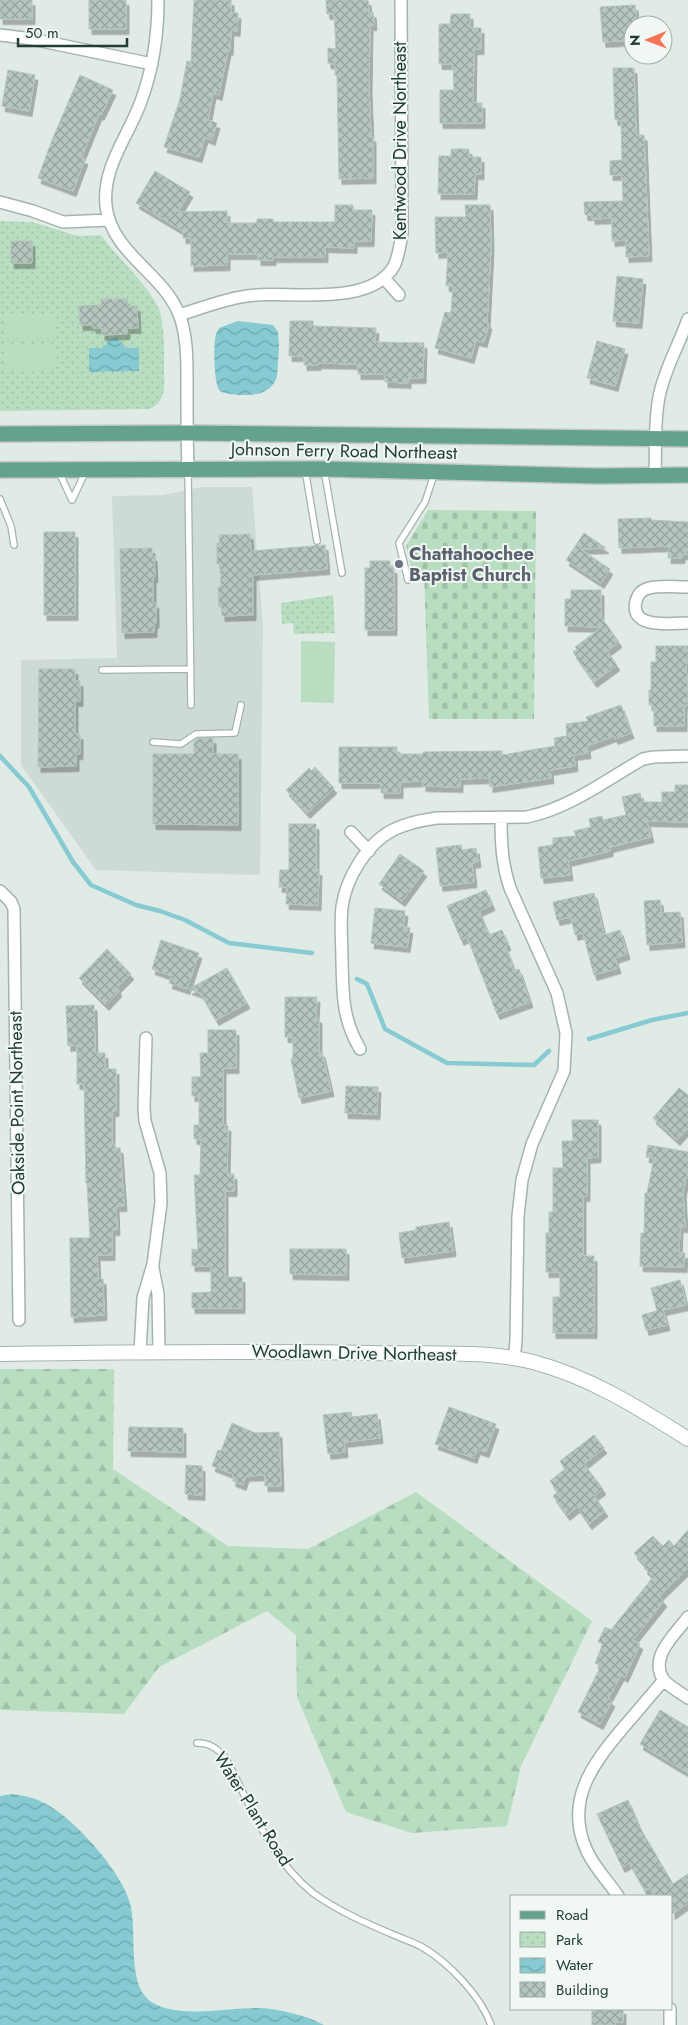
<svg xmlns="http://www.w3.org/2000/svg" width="688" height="2025" font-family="Jost,sans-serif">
<defs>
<pattern id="forest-firs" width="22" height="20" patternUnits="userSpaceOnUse" patternTransform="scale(1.25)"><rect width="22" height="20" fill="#b9ddc1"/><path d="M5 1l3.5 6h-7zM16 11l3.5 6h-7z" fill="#9fbfa6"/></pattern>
<pattern id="cemetery-stones" width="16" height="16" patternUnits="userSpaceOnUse" patternTransform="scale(1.25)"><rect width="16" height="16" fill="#b9ddc1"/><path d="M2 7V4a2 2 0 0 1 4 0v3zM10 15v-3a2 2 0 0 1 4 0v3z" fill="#9fbfa6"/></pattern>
<pattern id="park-dots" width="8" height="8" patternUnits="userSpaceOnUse" patternTransform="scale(1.25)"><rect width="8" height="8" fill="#b9ddc1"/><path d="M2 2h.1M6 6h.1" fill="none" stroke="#9fbfa6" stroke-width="1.8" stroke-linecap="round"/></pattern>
<pattern id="water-waves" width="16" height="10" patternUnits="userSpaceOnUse" patternTransform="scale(1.25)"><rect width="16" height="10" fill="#87cad2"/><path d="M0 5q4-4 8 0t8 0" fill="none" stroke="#6ea5ab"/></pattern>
<pattern id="building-cross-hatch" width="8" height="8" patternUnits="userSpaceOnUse" patternTransform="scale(1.25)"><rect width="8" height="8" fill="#b6c6bf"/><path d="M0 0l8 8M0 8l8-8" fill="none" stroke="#94a29c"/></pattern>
<filter id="shadow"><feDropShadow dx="3" dy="5.5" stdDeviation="0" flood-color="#0004"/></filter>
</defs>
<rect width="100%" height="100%" fill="#e0ebe6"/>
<!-- built -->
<path fill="#cedbd5" d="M201 487H252L263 627 260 875 96 870 21 765V660L117 658 112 496 163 495Z"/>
<!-- forest -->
<path fill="url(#forest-firs)" d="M0 1369H114L113 1469 228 1546 308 1549 416 1492 592 1621 521 1766 507 1826 412 1833 346 1812 297 1697 296 1635 267 1611 159 1667 124 1714 0 1710Z"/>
<!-- cemetery -->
<path fill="url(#cemetery-stones)" d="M428 510 536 511 534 719H429L424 572H412L406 546Z"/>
<!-- park -->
<path fill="url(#park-dots)" d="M0 221 32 222 78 236 101 235C117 258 152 288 160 312 165 332 164 353 164 373 165 388 165 403 149 409L0 411Z
M333 595 335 633 294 634 293 623 282 624 281 603Z"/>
<!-- pitch -->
<path fill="#b9ddc1" d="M4 314H56V338H4Z
M4 345 56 346V370H4Z
M301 641 335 642 334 703 301 702Z"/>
<!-- water -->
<path fill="url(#water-waves)" d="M238 321 273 325 278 332 279 346 277 377C274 385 269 390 261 393 255 396 223 396 219 390 214 383 213 344 216 335 216 333 218 331 219 328Z
M116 337 122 344 125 345V348H139V371L89 372V348H103V345H106L108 340Z
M13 1794C24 1796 33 1797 42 1802 72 1815 122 1872 130 1903 137 1929 128 1976 145 1996 166 2022 229 2007 259 2008 280 2009 305 2015 324 2025H0V1796Z"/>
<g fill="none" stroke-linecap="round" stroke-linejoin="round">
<!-- stream -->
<path stroke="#87cad2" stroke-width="4.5" d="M0 756 29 787 73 862 91 885 136 905 160 911 185 920 229 943 312 953
M357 979 367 984 385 1029 447 1063 534 1065 549 1051
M589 1039 652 1020 688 1013"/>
</g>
<!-- building -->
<path fill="url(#building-cross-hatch)" stroke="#b3c5bd" filter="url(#shadow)" d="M0 0H32V19H0Z
M89 0H126V29H89Z
M194 0H231V13H238L237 31 231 30 230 50H228L219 95 213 93 208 120 217 123 212 140 205 137 199 157 164 147 180 99 187 61 191 62Z
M326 0H368L369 13 373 12 374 25H370L369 89 371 137H373V178L339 179 337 75H335V64L328 63V48L336 49 334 14H327Z
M635 5 637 25H633V40L603 42 600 7Z
M451 14H470V28H481V49H474L473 103H482V123H440V90H454L453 64H439V24H450Z
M613 68H634L636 135H644L649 256 626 257V240L612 241V218L592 219V215H585L584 202 623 201 622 175H610V161L622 160 621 120H615Z
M8 70 35 75 29 111 2 106Z
M80 75 113 90 101 115 99 114 81 158 85 159 73 191 38 178 52 140Z
M451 149H469V157H481V174H475L474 194H438L439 156H451Z
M155 171 190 192 178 212 227 211V223H257V219H273V222H335V205H353V210H372L371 241H354V248L325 247V257H273V260H258V254H227V265L191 266V238H183V231L136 203Z
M465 205H490L491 247 487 323 489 324 484 342 476 340 471 358 435 348 445 312 451 313 453 286H446L448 252 436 253 435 217H466Z
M11 241H32V263H11Z
M617 276 643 279 639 323 613 321Z
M101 299H127L128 306H137L138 328H127V334L102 335V328H93V325H80L79 306 101 305Z
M290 321H313V326L376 328 375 342 424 343 423 378H408V383L385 382V374H358V364L318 363V365H304V356H289Z
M597 341 625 349 615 386 587 378Z
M651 518V520L688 522V554H682V558H668L669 546 619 548 618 519Z
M44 532H75V615H44Z
M584 533 606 548 580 549 610 569 601 583 566 560Z
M250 534 251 551 325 545 327 569 253 575V615L222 616V607H219L218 587H221L220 564H217V543H220L219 535Z
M152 548V556H154L155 577H153V603H156V623H154V632L122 633 120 549Z
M370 561H390V568H394V630H365V568H370Z
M571 590H601V617L619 642 607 651 617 665 594 682 573 652 577 649 575 647 602 627 565 626V599H571Z
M656 646H688V663H686L688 705H684V726H654V705H649V690H651V662H656Z
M39 669H75V681H80V701H75V734H80V754H76V766L38 767Z
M621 705 631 733 615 739 614 736 587 746 588 753 574 755 575 766 550 770 551 778 490 787V778L460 779V787L423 786V781L400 782V793H381V783H339V747H397V754H423V752L502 751V755L555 746 554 738 567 736 566 724 588 721 586 717Z
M213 738V754H238V825L153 824V754H194V741L197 739Z
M315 767 334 788 307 813 286 790 309 768 311 771Z
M675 785H688V822L647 821 651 837 610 847V851L568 861 570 875 541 878 538 847 553 845V838L576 836 574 831 591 827 589 819 602 816 603 820 626 815 622 797 640 793 642 802H662V792H675Z
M289 824H316V870H319L318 905 286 904 287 887H279L280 870H289Z
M461 845 462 850 476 848 478 862 472 863 474 882 440 886 436 848Z
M400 854 424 871 402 901 379 884Z
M486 890 492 905 479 911 489 935 502 930 508 945 505 946 515 971 519 969 530 1002 497 1014 467 937 461 940 447 906Z
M594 893 604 935 620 930 627 954 615 958 618 968 594 975 583 933 575 935 571 917 557 920 553 902Z
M660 900 661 913 680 912 682 942 647 945 644 901Z
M375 908 405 911 403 927 410 928 407 947 371 943Z
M161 940 199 953 187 989 169 983 172 976 152 969Z
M107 949 131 974 117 988 119 991 106 1005 79 978Z
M227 968 247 1003 216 1020 200 993 189 989Z
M285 997H317L316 1017 319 1018V1053L322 1052 331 1091 299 1098 291 1059 293 1058V1037H285Z
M94 1005 95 1053H105V1069H116V1111H112V1143H114L115 1148H120L124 1206H116L117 1230H112V1255H97L98 1279H103L104 1315 71 1317 70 1238H90L87 1183H86L84 1084H77V1045L68 1046 66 1006Z
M208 1030H236V1068H223V1125L228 1126 227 1174H234V1191H225V1277H242V1308H192V1293L211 1292V1266H192V1249L198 1250 194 1175H200L201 1139H194V1125H199V1096H192V1077H201L200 1053H208Z
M346 1086 378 1087 377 1114 345 1113Z
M679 1088 688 1095V1128L677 1140 653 1118Z
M572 1120H598V1157L587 1158V1196H583V1256H594V1333H553V1297H560V1272H546V1233H549V1212H553V1168H563L562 1141H573Z
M648 1145 688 1152V1169L683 1192 685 1227H680L679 1253H685L684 1267 640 1266 641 1233H644L645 1193H647L654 1158 646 1157Z
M449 1222 453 1251 402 1258 399 1233 416 1230V1227Z
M290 1249H346V1275L290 1274Z
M680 1280 686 1305 663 1310 667 1325 646 1330 642 1315 657 1311 651 1288Z
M449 1407 496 1424 486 1452 477 1449 474 1458 435 1444Z
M351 1412 352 1417 377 1414 380 1438 344 1442 345 1452 328 1454 323 1415Z
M232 1423 255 1433 279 1432 281 1486H265V1475L246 1476 243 1485 233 1481V1474L212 1466 218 1450 221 1451Z
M129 1427 183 1428V1452L128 1451Z
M594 1435 604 1448 584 1464 603 1489 594 1496 605 1511 589 1524 577 1507 567 1515 553 1496 558 1492 550 1481 565 1469 560 1461Z
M186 1465 202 1466V1495L185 1494Z
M688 1530V1568L659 1596 664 1601 633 1640 640 1644 625 1677 621 1675 608 1699 612 1701 600 1724 578 1712 601 1666 595 1663 603 1644 598 1642 605 1627 611 1630 653 1577 644 1568 646 1566 634 1553 653 1536 663 1546 669 1540 674 1546Z
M660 1710 688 1727V1773L640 1744Z
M628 1800 639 1826 673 1884 688 1874V1903L672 1914V1896H655L650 1888 645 1891 629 1863 622 1867 597 1814Z
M592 2009H623V2022H615V2025H592Z"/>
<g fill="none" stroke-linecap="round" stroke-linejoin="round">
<defs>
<path id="service" d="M305 469 317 541
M324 469 342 573
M188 470 191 705
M59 472 72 500
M0 499 11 526 14 545
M72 500 86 471
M408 580 399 543 425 502 435 472
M102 670 191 669
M153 742 181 744 196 734 235 733 241 705
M197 1743C210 1743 216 1748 225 1757 250 1804 270 1859 313 1893 338 1911 366 1923 394 1935 403 1939 413 1942 422 1947 448 1962 481 1996 491 2025"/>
<path id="minor" d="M158 0C158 36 153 70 140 104 127 138 102 168 106 206 112 254 162 272 179 314 188 337 187 365 187 389 187 415 187 442 188 468
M0 35 32 39 152 64
M0 202 33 211 63 222 109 220
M384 278 399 295
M179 315C205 307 230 297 257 295 296 292 371 306 394 266 399 256 400 244 402 233L401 0
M655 475C656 449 654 422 659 397 664 370 679 345 688 319
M688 587C676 587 660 585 649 588 641 590 638 594 636 601 629 630 672 623 688 623
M501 818C501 843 502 864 510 888L557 993 566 1033 564 1071 532 1144 522 1180 518 1216 516 1341 514 1359
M351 832 369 851
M0 891 11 902 14 909 19 1320
M360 1049C342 1018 343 995 342 961 342 943 340 924 342 907 346 878 367 843 393 830 407 823 422 820 437 818L527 817C570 808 606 780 643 759L654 757 688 756
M153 1268 158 1294 159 1352
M140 1352 143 1298 153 1264 161 1203 160 1173 145 1121 144 1108 146 1038
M688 1617C676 1634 649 1656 663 1679 668 1686 681 1693 688 1698
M618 1896C608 1881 593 1866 586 1849 565 1801 592 1765 622 1729 636 1713 650 1696 664 1680
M670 2009V2025"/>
<path id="tertiary" d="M0 1354C124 1352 247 1351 371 1353 420 1354 486 1350 533 1362 590 1377 639 1408 688 1439"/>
<path id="primary" d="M0 434 187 433 688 439
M0 470 324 469 597 476 688 475"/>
</defs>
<!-- service casing -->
<use href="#service" stroke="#a3b3ad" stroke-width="8"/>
<!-- minor casing -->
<use href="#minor" stroke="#a3b3ad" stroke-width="14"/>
<!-- tertiary casing -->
<use href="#tertiary" stroke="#a3b3ad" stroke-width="16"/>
<!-- primary casing -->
<use href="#primary" stroke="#c1c8c6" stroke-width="18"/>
<!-- service -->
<use href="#service" stroke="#fff" stroke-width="5.5"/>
<!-- minor -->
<use href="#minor" stroke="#fff" stroke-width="11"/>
<!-- tertiary -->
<use href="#tertiary" stroke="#fff" stroke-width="14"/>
<!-- primary -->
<use href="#primary" stroke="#64a28f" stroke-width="15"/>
</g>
<!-- markers -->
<circle fill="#6b7280" stroke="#f1f8f4" stroke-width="2" cx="399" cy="564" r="5"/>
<g text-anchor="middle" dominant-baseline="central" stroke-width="4" stroke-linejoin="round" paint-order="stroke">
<!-- street labels -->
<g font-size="18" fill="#213c33" stroke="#f1f8f4">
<text transform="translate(400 141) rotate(-90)">Kentwood Drive Northeast</text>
<text transform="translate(344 451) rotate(1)">Johnson Ferry Road Northeast</text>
<text transform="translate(17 1103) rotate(-91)">Oakside Point Northeast</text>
<text transform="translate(354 1353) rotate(1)">Woodlawn Drive Northeast</text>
<text transform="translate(253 1809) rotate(58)">Water Plant Road</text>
</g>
<!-- worship labels -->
<g font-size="18" font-weight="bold" fill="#5b616d" stroke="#f1f8f4" text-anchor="start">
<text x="409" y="554">Chattahoochee<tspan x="409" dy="21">Baptist Church</tspan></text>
</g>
</g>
<!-- legend -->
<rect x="510" y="1895" width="162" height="115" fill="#f1f8f4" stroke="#9eada7"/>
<rect x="520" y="1911" width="25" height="8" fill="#64a28f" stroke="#9eada7"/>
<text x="556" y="1920" font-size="15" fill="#213c33">Road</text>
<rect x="520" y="1932" width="25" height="15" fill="url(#park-dots)" stroke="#9eada7"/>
<text x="556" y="1945" font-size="15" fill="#213c33">Park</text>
<rect x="520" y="1958" width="25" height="15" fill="url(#water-waves)" stroke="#9eada7"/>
<text x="556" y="1970" font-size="15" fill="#213c33">Water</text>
<rect x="520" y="1982" width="25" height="15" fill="url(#building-cross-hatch)" stroke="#9eada7"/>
<text x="556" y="1995" font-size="15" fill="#213c33">Building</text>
<!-- north arrow -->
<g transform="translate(648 40) rotate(269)"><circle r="24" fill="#f1f8f4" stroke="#9eada7"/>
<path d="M0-4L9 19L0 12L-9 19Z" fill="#f47556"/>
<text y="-8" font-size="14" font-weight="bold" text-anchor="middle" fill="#213c33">N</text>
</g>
<!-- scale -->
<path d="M18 38v8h109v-8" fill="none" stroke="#213c33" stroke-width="2.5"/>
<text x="25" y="38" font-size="15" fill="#213c33" stroke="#f1f8f4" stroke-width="4" paint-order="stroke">50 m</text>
</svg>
